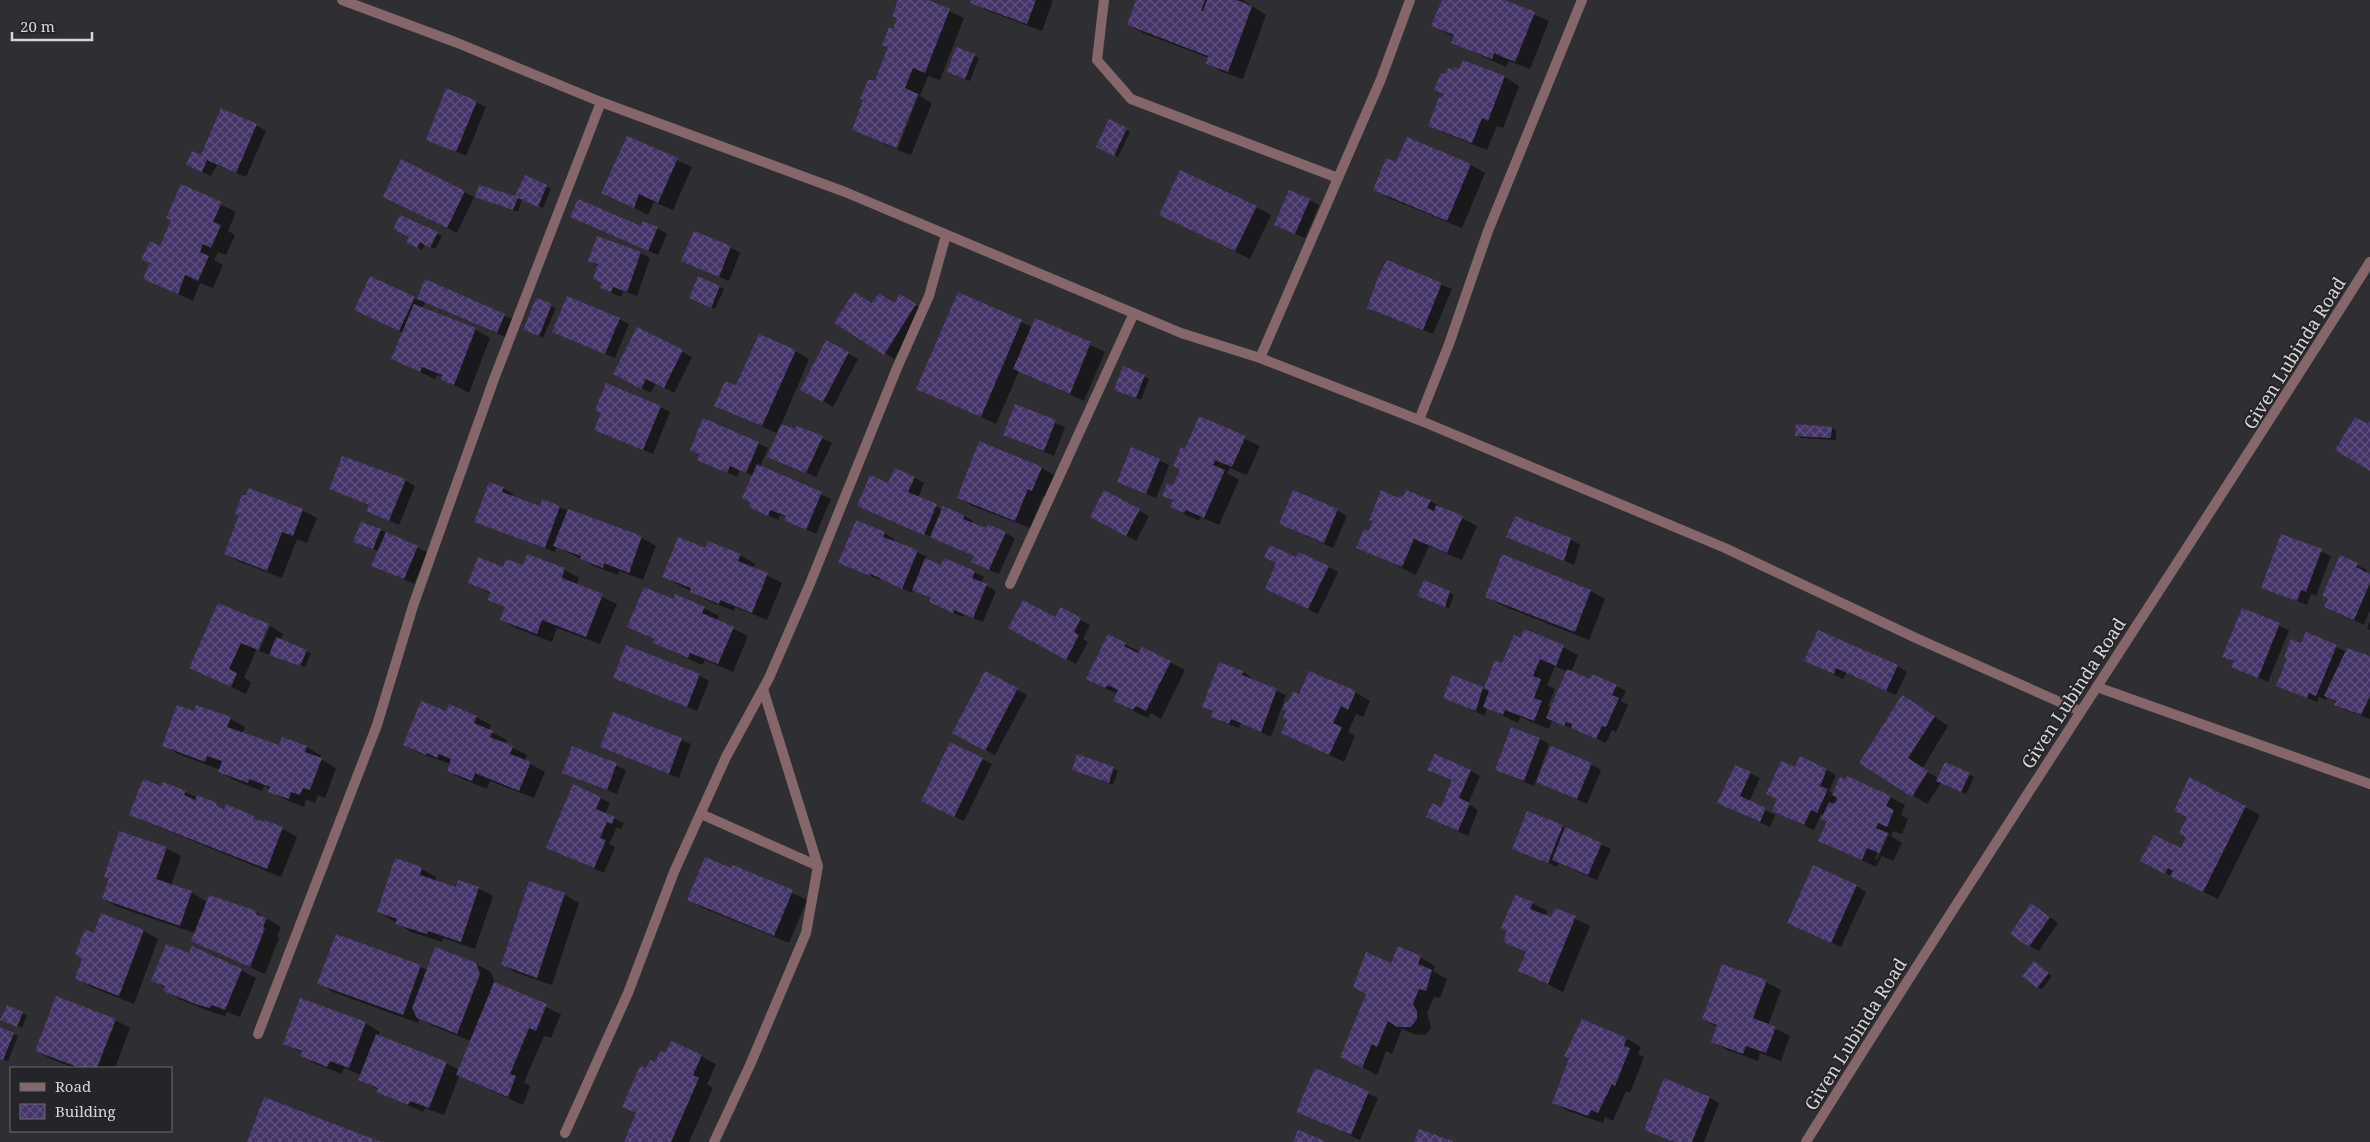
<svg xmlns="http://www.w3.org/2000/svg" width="2370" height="1142" font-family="'Noto Serif',serif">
<defs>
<pattern id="building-cross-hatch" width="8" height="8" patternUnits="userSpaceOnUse" patternTransform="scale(1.25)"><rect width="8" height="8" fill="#443468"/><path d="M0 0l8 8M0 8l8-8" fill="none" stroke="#5e517d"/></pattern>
</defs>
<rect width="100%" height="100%" fill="#2f2e32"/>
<!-- shadow -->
<path fill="#0007" fill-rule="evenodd" d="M899 0H925L964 18 940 80 928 76 920 96 932 103 911 155 897 150 919 94H917L895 149 853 129 889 48 883 44 894 30 898 18Z
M973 0H1053L1042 31 986 10 972 2Z
M1137 0H1243L1266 15 1243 79 1222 72 1207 63 1209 58 1143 33 1128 25Z
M1443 0H1502L1549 21 1530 69 1509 61 1506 67 1452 42 1454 37 1433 26Z
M957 48 979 58 970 81 953 74Z
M1463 62 1505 77 1519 86 1503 128 1497 126 1487 150 1444 133 1429 125 1445 95 1435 89 1447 76 1460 71Z
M476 102 486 107 466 156 427 139Z
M1109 121 1130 132 1118 157 1097 146Z
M256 125 266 131 246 177 217 165 211 176 197 170 201 156Z
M627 138 692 167 673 210 654 202 648 215 603 192Z
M1397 164 1471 165 1485 173 1462 228 1389 198 1375 189Z
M525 177 551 189 543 208 522 199 518 212 477 197 516 198Z
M182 186 236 212 228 231 235 235 226 255 218 252 214 260 223 265 213 288 200 283 193 301 145 278 151 264 143 259 161 247 173 221Z
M464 192 474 197 457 233 394 202Z
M1309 200 1319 205 1305 238 1276 225Z
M1256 207 1271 215 1250 259 1161 214Z
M401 216 442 236 435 249 425 244 422 250 408 242 410 237Z
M581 222 657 228 667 234 658 255Z
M730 247 740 253 729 281 683 261Z
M641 253 650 258 637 296 623 291 621 297 612 293 602 288 603 284 594 279 599 266 590 260Z
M1388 262 1452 289 1433 334 1369 307Z
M699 277 724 289 715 309 694 300Z
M426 281 514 320 507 338 425 302 422 308 476 330 490 338 469 393 442 379 443 377 437 375 435 379 392 359 403 333 356 310 414 298 418 300Z
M958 294 1032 327 1036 320 1105 352 1084 401 1019 371 996 424 918 388Z
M910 301 925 311 894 359 885 353 873 305 895 304Z
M551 306 556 308 543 338 529 332Z
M619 319 629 324 615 358 553 331Z
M638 329 692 357 674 393 656 383 651 393 624 379Z
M827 342 858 359 833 407 811 395Z
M795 351 809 359 781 425 796 431 798 427 832 443 816 477 769 456 778 434 716 405 737 387Z
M1124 368 1149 379 1141 400 1120 392Z
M1016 406 1065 427 1054 456 1005 435Z
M660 407 670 412 653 454 595 429Z
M1200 418 1260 446 1247 475 1230 468 1227 473 1239 480 1219 525 1200 517 1199 521 1186 515 1171 507 1174 501 1163 495 1174 487Z
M703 420 768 448 760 467 831 499 816 534 786 520 787 517 780 515 778 520 750 507 753 476 740 470 737 477 698 459Z
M1798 426 1832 428 1836 430V440L1801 438 1797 435Z
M1159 460 1169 465 1156 498 1118 482Z
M1042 468 1056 476 1047 498 1043 496 1030 528 973 506 958 497Z
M915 478 924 483 918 498 943 510 944 508 964 516 973 521 972 524 986 530 1005 533 1015 538 999 574 982 567 975 556 858 505 889 485Z
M405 480 415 486 399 525 368 511 370 506 330 488Z
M503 488 513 494 512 497 540 508 543 501 642 538 656 546 643 580 619 571 618 575 596 567 557 546 555 552 476 521Z
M1105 492 1149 516 1136 541 1101 522Z
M1403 499 1430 501 1477 526 1462 560 1429 546 1416 575 1358 547 1400 500Z
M302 510 317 518 307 543 297 539 282 578 240 562 225 553 240 516 236 514Z
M1337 510 1347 516 1333 548 1280 524Z
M380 530 427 552 414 584 372 565 378 551 359 544Z
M884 533 894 539 893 542 917 552 927 557 926 559 942 567 974 572 984 577 981 583 996 591 983 622 964 614 963 617 940 607 932 599 913 589 912 593 881 578 880 580 850 568Z
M1507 536 1570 539 1580 545 1574 565Z
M2282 536 2331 556 2316 596 2311 594 2307 605 2263 587Z
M707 550 740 555 755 564 753 568 782 583 767 620 735 607 734 611 706 600 663 576Z
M528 555 565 570 579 578 576 585 617 604 600 644 557 628 552 642 516 628 501 619 506 608 489 599 491 594 470 583 504 569 523 567Z
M2340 557 2367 570 2366 573 2370 575V610L2364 625 2326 607Z
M1329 567 1338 572 1318 614 1266 589Z
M1591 591 1605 599 1589 640 1501 605 1487 596Z
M1449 592 1454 595 1449 608 1423 598Z
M676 596 704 608 719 616 717 621 748 636 733 672 705 660 702 665 669 650 654 642 655 640 629 626 674 601Z
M1061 609 1090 625 1083 639 1088 642 1076 664 1019 633 1056 618Z
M2243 609 2289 630 2268 682 2233 666 2234 662 2224 656Z
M2370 621V630L2367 629Z
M267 625 244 678 251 682 246 694 191 668Z
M270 626 283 634 280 640 311 653 305 667 259 651Z
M2306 634 2347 652 2370 657V719L2345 710 2328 696 2326 700 2319 697 2317 702 2277 685Z
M1109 636 1140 652 1170 662 1185 670 1161 719 1151 713 1148 718 1129 709 1115 700 1118 694 1102 687Z
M1563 647 1578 655 1571 672 1590 681 1616 686 1626 691 1621 701 1628 705 1616 732 1612 730 1606 743 1552 720 1549 729 1520 717 1518 723 1487 708 1485 716 1445 697 1482 688 1485 690 1496 661 1503 664ZM1555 666 1568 672 1552 708 1548 706 1555 689 1547 685Z
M1805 660 1897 666 1907 672 1896 695 1846 673 1843 679Z
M1220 664 1243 672 1252 678 1251 680 1286 695 1271 737 1241 723 1239 728 1222 722 1212 716 1214 712 1204 707Z
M985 673 1027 695 995 755 963 738Z
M699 675 709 681 697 711 615 678Z
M1355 692 1370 701 1363 717 1356 714 1348 732 1355 736 1344 762 1283 733 1289 720 1287 711 1299 696Z
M1917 705 1948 726 1922 769 1940 779 1969 774 1974 777 1966 794 1941 783 1927 804 1861 763Z
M197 706 230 719 245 727 242 734 280 747 283 738 307 747 321 756 320 759 336 768 325 798 318 795 315 803 306 799 304 807 284 799 270 791V789L264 786 262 791 234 780 220 772 221 770 178 754 164 745 194 713Z
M447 712 476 717 491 725 489 731 507 740 505 744 527 755 525 761 545 772 534 798 490 781 487 789 463 779 448 771 451 764 419 753 404 745Z
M614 713 691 744 679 778 601 747Z
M1539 739 1549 744 1534 786 1496 770Z
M573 747 626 770 617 794 563 772Z
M1078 755 1118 771 1113 785 1078 772Z
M982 759 992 764 964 821 932 806Z
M1591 764 1601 770 1587 804 1538 781Z
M1429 769 1471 771 1480 776 1468 804 1478 810 1468 836 1427 817 1442 808 1453 781Z
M1796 769 1827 770 1836 775 1829 791 1834 794 1890 797 1905 805 1901 815 1908 819 1902 834 1893 831 1891 836 1902 843 1893 861 1882 856 1876 867 1820 840 1828 821 1821 814 1814 830 1783 816ZM1837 797 1839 798 1835 806 1833 805ZM1886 833H1889L1877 860 1875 859Z
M1750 773 1760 778 1749 802 1775 815 1770 827 1729 808Z
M2190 779 2260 815 2218 899 2157 869 2182 850 2188 837V818L2176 811Z
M164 783 225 809 227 806 265 823V822L283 829 297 837 281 877 146 822 131 814 162 788Z
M600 798 610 803 605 814 624 823 621 829 617 827 609 844 615 847 604 873 547 847Z
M1562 826 1611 849 1597 880 1559 863 1557 867 1514 848Z
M166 848 181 856 171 886 191 892 207 902 256 912 281 927 277 936 279 938 265 974 192 940 195 933 118 907 103 899 110 879 105 876Z
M395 860 422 869 436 877 435 882 457 889 478 888 493 896 475 949 443 938 442 942 411 932 379 912Z
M733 866 807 900 789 943 703 908 689 899 732 870Z
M529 882 565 895 579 903 552 985 517 973 502 965Z
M1856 886 1866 892 1841 947 1789 923Z
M1532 903 1547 911 1545 916 1552 919 1556 909 1590 926 1563 992 1520 970 1527 953 1504 942 1509 931Z
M2041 910 2058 923 2039 951 2029 946Z
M102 915 144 931 158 939 134 1004 91 987 76 978Z
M336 935 428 970 476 964 491 972 495 984 561 1014 551 1038 544 1036 524 1082 530 1086 523 1105 459 1076 444 1115 425 1108 423 1112 378 1092 379 1090 359 1079 361 1075 344 1068 342 1074 316 1064 301 1056 302 1053 285 1043 365 1023 380 1032 378 1036 446 1063 459 1070 471 1041 433 1026 419 1018 418 1023 333 992 319 983Z
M190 955 241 970 256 978 240 1017 227 1012 225 1016 214 1013 179 999 165 991 166 988 153 980Z
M1420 957 1435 966 1433 971 1447 979 1440 998 1434 997 1427 1013 1431 1027 1426 1035 1413 1034 1402 1029 1392 1054 1386 1051 1377 1075 1341 1056 1392 965Z
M2039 965 2052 976 2042 989 2037 987Z
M1766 982 1781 990 1768 1025 1790 1036 1781 1061 1760 1053 1758 1061 1727 1050 1712 1041 1717 1027 1703 1019Z
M7 1007 27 1015 22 1028 6 1022Z
M115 1020 130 1028 115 1068H75L51 1059 36 1051Z
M1582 1021 1627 1039 1641 1047 1638 1054 1644 1057 1630 1093 1626 1091 1613 1121 1605 1117 1603 1123 1568 1111 1553 1102Z
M0 1028 18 1036 8 1061 0 1058Z
M666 1055 701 1056 716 1064 707 1084 713 1088 689 1142H625L637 1114 623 1106 647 1070Z
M1316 1069 1378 1098 1360 1140 1298 1112Z
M1710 1098 1719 1103 1704 1142H1673L1645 1129Z"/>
<!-- building -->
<path fill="url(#building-cross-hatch)" d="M898 0H928L950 9 925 73 913 68 905 88 918 94 896 148 852 130 863 100 860 99 868 80H875L888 47 882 45 889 27 893 29 897 18 892 16Z
M971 0H1036L1027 24 970 3Z
M1136 0H1205L1201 11H1203L1207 0H1237L1252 6 1228 72 1206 64 1208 56 1127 25Z
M1442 0H1505L1535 12 1515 62 1494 53 1492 59 1451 43 1454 35 1431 26Z
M956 47 975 54 965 79 947 72Z
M1463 60 1505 76 1488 121 1482 118 1472 143 1428 126 1439 97 1442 98 1444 94 1434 90 1441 73 1446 74 1448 68 1453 70 1454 67 1459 69Z
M446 88 477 101 456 152 426 140Z
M221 108 257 124 236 173 207 160 202 172 186 165 192 151 201 155Z
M1109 119 1127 128 1114 156 1096 147Z
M627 136 678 158 658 203 639 194 634 208 601 193Z
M1407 137 1471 164 1447 221 1373 190 1386 158 1396 162Z
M401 159 465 191 447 228 383 197Z
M1180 170 1257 206 1235 251 1159 215Z
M525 175 547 185 538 207 518 198 513 210 475 197 479 185 515 196Z
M181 184 222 202 213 222 221 225 211 248 203 244 200 252 209 256 198 281 185 275 178 294 143 279 150 263 141 260 150 241 160 246 171 220 166 218Z
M1289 190 1310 199 1295 234 1274 225Z
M578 199 641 226 643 221 658 227 648 251 570 217Z
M400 215 438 232 430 248 420 242 417 248 406 242 409 237 393 229Z
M694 231 731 246 719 277 681 261Z
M597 236 641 252 627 292 613 287 611 292 600 288 602 283 593 279 598 264 588 261Z
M1387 260 1442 283 1423 330 1367 308 1378 277Z
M370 276 415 297 399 331 354 310Z
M698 276 720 286 711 308 689 298Z
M425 279 505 314 497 333 417 299Z
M854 292 872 303 879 293 894 303 900 294 916 304 884 355 834 323Z
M958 292 1022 320 981 417 916 389Z
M567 296 620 318 605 354 552 332Z
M536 298 552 304 539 336 523 330Z
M414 304 476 328 454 385 441 380 442 375 422 367 420 372 391 359Z
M1035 318 1091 342 1070 394 1013 369Z
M637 327 683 350 664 388 646 379 641 389 613 374Z
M759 334 796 350 762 426 714 406 725 381 736 385Z
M826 340 849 352 823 402 800 390Z
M1123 366 1145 375 1136 398 1114 390Z
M606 383 661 406 643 450 594 430 601 413 595 410Z
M1015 404 1056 420 1044 451 1003 435Z
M1199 416 1246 436 1232 467 1215 460 1213 465 1225 470 1204 518 1186 510 1184 513 1170 507 1173 500 1162 496 1167 483 1173 485 1180 469 1173 466 1181 447 1185 449Z
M2355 417 2368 424 2370 421V471L2335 450Z
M703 418 759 442 746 473 730 466 727 473 697 460 699 454 690 450Z
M781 424 795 429 797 426 823 436 806 473 767 457Z
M1796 424 1832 427 1831 438 1795 436Z
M979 441 1042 467 1032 491 1028 489 1015 521 957 498Z
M1131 447 1160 459 1146 494 1117 482Z
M342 456 406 479 389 521 366 511 369 505 329 489Z
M757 464 822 492 806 530 784 520 786 516 770 510 768 516 749 507 750 502 742 498Z
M895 468 915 477 908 492 937 504 924 535 857 506 870 475 888 483Z
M489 482 504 487 502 492 540 506 542 499 560 506 545 548 474 522Z
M249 488 303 509 293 536 282 532 267 571 224 554 239 515 235 514 242 495H246Z
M1104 490 1140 509 1126 536 1090 517Z
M1293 490 1338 509 1324 543 1279 524Z
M1381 490 1399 498 1400 496 1403 497 1406 490 1431 500 1427 508 1434 511 1436 505 1463 516 1447 553 1414 539 1402 567 1356 548 1364 529 1369 531 1373 521 1369 520Z
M943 506 964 515 963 519 986 528 988 524 1006 532 989 570 971 562 974 556 930 537Z
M568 509 642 536 629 573 604 563 603 568 580 559 581 556 553 546Z
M1515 516 1571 538 1564 561 1506 537Z
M856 520 885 532 883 537 918 550 902 589 871 574 870 576 838 563Z
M361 522 381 529 373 549 353 542Z
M386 532 418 546 404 579 371 566Z
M2281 534 2322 549 2306 592 2301 590 2297 601 2261 588Z
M678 537 706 548 708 541 741 554 738 561 768 573 752 613 720 600 719 604 690 592 691 588 662 577Z
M1270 545 1296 557 1299 552 1329 566 1308 609 1265 589 1276 563 1264 557Z
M527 554 565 568 562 578 603 594 586 637 542 620 537 634 500 620 505 607 488 600 490 592 468 583 478 557 503 567 506 559 523 565Z
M1502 554 1591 590 1575 632 1485 597Z
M2340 555 2358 563 2356 567 2370 574V583L2354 620 2324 607 2328 598 2322 596Z
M925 558 941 565 944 558 975 571 972 578 987 584 973 618 954 610 953 613 929 602 931 598 912 590Z
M1424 580 1450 591 1445 607 1417 596Z
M644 587 673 599 675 594 705 607 702 613 734 627 718 664 690 653 688 658 653 643 654 639 627 627Z
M1023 600 1055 617 1061 607 1081 618 1074 632 1079 635 1066 660 1008 628Z
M218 603 269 624 258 650 241 643 229 669 237 673 231 687 189 668Z
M2242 608 2280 623 2258 678 2231 667 2234 661 2222 657Z
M1524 629 1564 645 1556 666 1540 659 1533 676 1541 679 1534 698 1542 701 1534 721 1505 710 1503 715 1483 707 1489 691 1484 688 1495 660 1502 663 1514 635 1521 638Z
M1818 630 1898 665 1886 691 1836 668 1834 674 1804 661Z
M2306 632 2337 645 2316 696 2309 693 2307 698 2276 686 2287 658 2284 657 2291 639 2301 643Z
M1108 634 1126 643 1124 646 1138 653 1142 647 1171 661 1146 711 1136 706 1133 710 1113 701 1118 690 1108 685 1105 688 1086 679Z
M276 637 307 650 300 666 269 655Z
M626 645 700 674 687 707 613 678Z
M2347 648 2370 656V696L2361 715 2334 705 2336 701 2324 696Z
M1219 662 1243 671 1242 675 1277 689 1261 732 1231 719 1229 724 1211 717 1213 711 1202 707Z
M1567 669 1590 679 1592 674 1617 685 1612 695 1619 698 1606 727 1602 726 1596 739 1571 728 1572 724 1566 722 1564 726 1546 718Z
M985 671 1018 688 985 751 952 733Z
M1309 671 1356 691 1348 710 1341 706 1333 723 1342 727 1329 755 1281 733 1287 720 1283 718 1286 711 1282 710 1286 701 1288 702 1293 692 1299 694Z
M1452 675 1483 687 1476 711 1443 698Z
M1902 695 1935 716 1908 758 1928 771 1912 797 1859 763Z
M421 701 446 711 449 704 477 716 474 723 493 731 490 737 513 746 510 754 531 762 519 791 475 773 472 781 447 771 451 759 439 754 437 758 427 753 426 755 403 745Z
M177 705 194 711 196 705 231 717 227 727 279 745 282 737 307 746 305 752 322 758 310 790 303 788 300 795 291 792 289 799 268 792 270 787 249 779 248 783 218 772 222 761 207 756 205 762 162 746Z
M613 712 682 738 669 774 600 747Z
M1511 727 1540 738 1524 781 1495 770Z
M950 742 983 758 954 817 921 801Z
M572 746 617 763 607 790 562 773Z
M1551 746 1592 763 1577 799 1536 782Z
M1077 754 1114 767 1109 783 1072 770Z
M1435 754 1471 770 1459 798 1470 803 1458 831 1426 817 1432 803 1441 807 1452 780 1427 770Z
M1800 756 1827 769 1820 786 1828 789 1817 813 1811 810 1804 825 1772 811 1777 799 1766 794 1781 761 1795 767Z
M1945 762 1970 773 1961 792 1936 781Z
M1735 765 1751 772 1740 796 1766 808 1760 822 1717 803Z
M1847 776 1891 796 1886 806 1894 810 1887 827 1878 823 1876 828 1888 833 1879 853 1867 848 1862 860 1818 841 1827 821 1821 819 1829 802 1835 804 1838 798 1832 795 1840 777 1846 779Z
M2189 777 2246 806 2203 892 2170 876 2173 871 2168 868 2165 874 2140 861 2154 835 2181 848 2186 837 2179 833 2187 817 2174 811Z
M143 779 161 786 163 782 186 791 184 795 195 800 197 795 217 803 216 805 224 809 226 804 254 816 253 818 264 822V820L283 827 267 869 129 815Z
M573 784 601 797 596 809 615 817 612 824 607 822 600 838 606 840 594 868 546 848Z
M1527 811 1563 825 1548 863 1512 849Z
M1565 827 1602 843 1588 875 1552 860Z
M119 831 167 847 156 879 192 891 180 926 102 899 109 878 104 877Z
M705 857 731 868 733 865 793 890 774 936 687 900Z
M395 858 422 867 420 875 456 887 458 880 479 887 461 942 428 931 427 934 395 924 397 919 377 912Z
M1813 865 1857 885 1831 943 1787 923Z
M529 881 565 893 537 978 501 965Z
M209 895 257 911 256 914 267 918 263 927 265 928 250 967 191 941Z
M1515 895 1533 902 1530 909 1551 917 1555 908 1576 916 1548 984 1518 971 1526 952 1503 942 1507 931 1501 928Z
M2031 903 2050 917 2029 947 2010 934Z
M101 913 144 930 119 996 75 979 82 959 75 954 85 929 94 933Z
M336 934 421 965 403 1015 317 984Z
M166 944 189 953 192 946 242 969 225 1010 212 1005 210 1008 198 1005 163 991 165 986 151 981Z
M1398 946 1421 956 1418 964 1432 970 1426 991 1419 989 1413 1004 1417 1011V1019L1411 1027H1397L1388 1021 1377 1047 1372 1044 1362 1068 1340 1057 1366 994 1353 987 1366 952 1391 963Z
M435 947 476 963 480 974 457 1034 417 1018 412 1008Z
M2034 961 2049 973 2037 988 2022 976Z
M1722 964 1767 980 1753 1018 1776 1027 1766 1053 1746 1046 1743 1054 1711 1042 1717 1025 1702 1019Z
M494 982 547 1004 536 1031 529 1028 510 1074 516 1076 508 1097 456 1075Z
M56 996 116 1019 97 1068H80L35 1051Z
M300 998 366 1022 349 1068 330 1061 327 1067 300 1056 302 1051 283 1044Z
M7 1005 23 1012 17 1027 0 1020Z
M1582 1019 1627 1038 1624 1046 1630 1048 1615 1086 1612 1084 1598 1113 1591 1110 1588 1116 1552 1103 1569 1058 1564 1056Z
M0 1027 14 1033 3 1060 0 1059Z
M376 1034 447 1062 429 1108 410 1101 408 1105 376 1092 378 1088 358 1080Z
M671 1041 702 1055 693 1075 699 1078 671 1142H624L636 1113 622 1107 640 1066 646 1068 650 1060 655 1062 660 1051 665 1053Z
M1315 1068 1369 1091 1351 1135 1296 1112Z
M1664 1078 1710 1097 1692 1142H1674L1644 1130Z
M264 1097 381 1142H247Z
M1419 1129 1455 1142H1414Z
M1298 1130 1327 1142H1293Z"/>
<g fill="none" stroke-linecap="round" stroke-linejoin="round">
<!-- minor -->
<path stroke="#85666b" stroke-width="10" d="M342 0 455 42 601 102 845 192 1181 333 1260 358 1419 420 1725 548 1918 639 2080 711
M1104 0 1097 60 1131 99 1338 178
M1260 358 1381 79 1410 0
M1419 420 1449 344 1488 231 1582 0
M1010 584 1134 313
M2097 687 2370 784
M701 814 818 866
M258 1034 377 725 413 606 494 379 601 102
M565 1133 628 993 674 872 726 757 769 678 809 586 897 368 929 296 946 235
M714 1142 750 1065 806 933 818 866 763 689"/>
<!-- tertiary -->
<path stroke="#85666b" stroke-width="10" d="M1806 1142C1990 846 2184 557 2370 262"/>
</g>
<g text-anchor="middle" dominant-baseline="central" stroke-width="4" stroke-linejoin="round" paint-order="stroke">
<!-- street labels -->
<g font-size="18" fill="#d6d6d9" stroke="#252428">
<text transform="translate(2294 353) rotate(-58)">Given Lubinda Road</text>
<text transform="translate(2073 693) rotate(-57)">Given Lubinda Road</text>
<text transform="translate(1855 1034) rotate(-58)">Given Lubinda Road</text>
</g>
</g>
<!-- legend -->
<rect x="10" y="1067" width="162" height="65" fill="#252428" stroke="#6c6b6f"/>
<rect x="20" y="1083" width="25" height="8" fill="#85666b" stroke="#6c6b6f"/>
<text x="55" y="1092" font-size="15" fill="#d6d6d9">Road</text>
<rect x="20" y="1104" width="25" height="15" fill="url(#building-cross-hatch)" stroke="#6c6b6f"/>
<text x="55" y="1117" font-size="15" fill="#d6d6d9">Building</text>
<!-- scale -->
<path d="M12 32v8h80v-8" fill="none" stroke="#d6d6d9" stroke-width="2.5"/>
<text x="20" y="32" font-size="15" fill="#d6d6d9" stroke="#252428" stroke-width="4" paint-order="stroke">20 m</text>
</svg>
